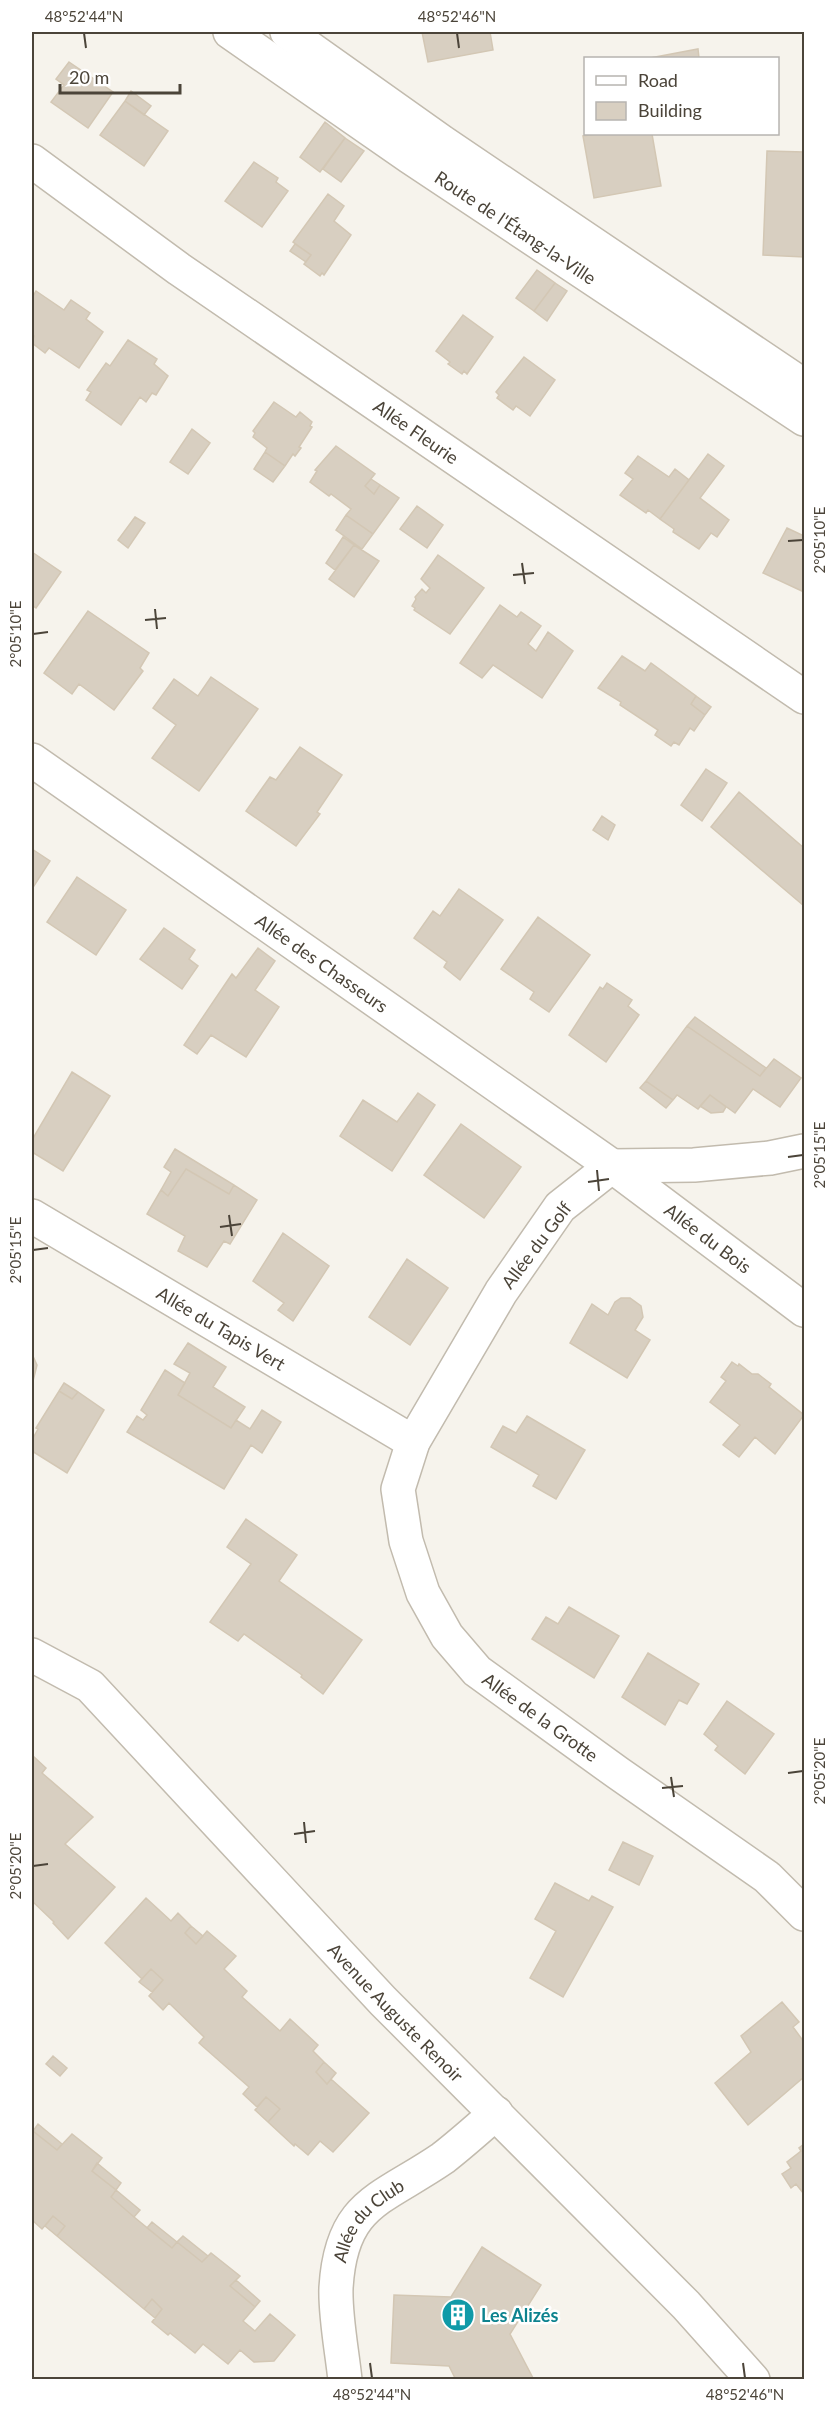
<svg xmlns="http://www.w3.org/2000/svg" width="836" height="2411" font-family="Lato,sans-serif">
<rect width="100%" height="100%" fill="#f6f3ec"/>
<!-- building -->
<path fill="#d8cfc1" stroke="#d3c7b4" stroke-width="1.5" d="M422 32H490L493 50 428 62Z
M698 49 699 58H650Z
M69 62 113 92 88 128 51 102 64 85 56 79Z
M131 91 151 106 144 115 125 101Z
M125 101 168 131 144 166 100 135Z
M325 122 345 138 320 172 300 157Z
M597 134H652L661 186 594 198 583 136Z
M345 138 364 151 341 182 323 169Z
M767 151 804 152V257L763 255Z
M254 162 278 178 276 182 288 191 262 227 225 201Z
M328 194 344 206 334 221 351 235 324 275 322 273 320 276 304 264 311 255 293 242Z
M295 244 311 255 306 262 290 251Z
M537 270 555 283 534 311 516 298Z
M555 283 567 291 547 321 534 311Z
M36 291 64 310 71 300 90 313 86 319 103 332 79 368 49 348 45 353 32 343 34 336 32 334V298Z
M463 315 493 337 467 374 464 371 462 374 448 364 450 362 436 351Z
M128 340 157 359 154 364 168 376 156 395 152 393 146 402 140 397 121 425 86 400 91 392 87 390 106 363 110 366Z
M524 357 555 380 530 416 516 406 513 410 497 398 499 395 496 392Z
M274 402 296 417 300 412 312 422 310 426 312 427 299 447 301 448 295 456 293 454 285 466 265 452 267 448 253 437 255 433 253 431Z
M192 429 210 443 188 474 170 462Z
M336 446 375 474 365 486 374 494 380 485 399 498 373 534 346 515 351 509 331 494 329 496 310 482 317 471 315 470Z
M265 452 285 466 273 482 254 469Z
M708 454 724 466 700 498 729 520 717 537 711 533 699 549 673 532 674 529 660 519Z
M638 456 669 477 675 469 689 480 660 519 648 510 646 513 620 495 633 479 625 473Z
M371 479 380 485 374 494 365 486Z
M417 506 443 525 427 548 400 529Z
M346 515 373 534 362 549 336 530Z
M135 517 145 523 128 548 118 540Z
M787 528 804 536V592L763 573Z
M343 537 354 545 335 570 326 563Z
M354 545 379 561 354 597 329 579Z
M32 552 61 572 36 608 32 605Z
M438 555 484 588 450 634 414 610 415 608 412 606 416 599 415 597 422 589 426 593 430 588 421 579Z
M500 605 517 617 521 612 541 626 528 644 536 651 548 632 573 651 542 698 493 665 482 678 460 663Z
M88 611 149 653 140 668 143 671 114 710 79 684 72 694 44 673Z
M622 656 645 671 651 663 696 696 691 704 705 715 694 731 690 728 679 745 674 742 671 746 655 735 658 730 620 705 621 702 598 688Z
M211 677 258 709 199 791 152 758 176 725 153 708 174 679 198 696Z
M696 696 711 707 705 715 691 704Z
M300 747 342 775 317 812 320 814 296 846 246 811 270 777 276 780Z
M706 769 727 783 702 821 681 805Z
M739 792 804 848V906L711 827Z
M602 816 615 825 608 840 593 830Z
M32 849 50 861 32 889Z
M77 877 126 910 96 955 47 922Z
M459 889 503 920 460 980 444 967 447 962 414 938 433 911 440 916Z
M538 917 590 955 549 1012 530 999 534 992 501 969Z
M164 928 195 950 189 959 198 966 182 989 140 959Z
M258 948 275 961 255 990 279 1007 246 1057 211 1035 197 1054 184 1045 232 974 236 978Z
M607 983 632 1000 628 1006 639 1015 606 1062 569 1035 600 987 603 989Z
M695 1017 766 1068 760 1076 687 1026Z
M687 1026 760 1076 774 1059 801 1078 780 1107 753 1089 735 1113 710 1095 698 1109 677 1095 673 1100 646 1081Z
M72 1072 110 1096 63 1171 32 1152V1140Z
M646 1081 673 1100 666 1108 640 1088Z
M418 1093 435 1105 392 1171 340 1136 363 1100 397 1122Z
M710 1095 726 1107 723 1112 711 1113 700 1106Z
M461 1124 521 1167 484 1218 424 1175Z
M175 1149 234 1185 229 1194 186 1169 168 1196 161 1190 171 1172 164 1167Z
M186 1169 229 1194 234 1185 257 1200 230 1244 224 1241 207 1267 178 1251 185 1236 147 1214 161 1190 168 1196Z
M283 1233 329 1266 293 1321 278 1310 284 1303 253 1281Z
M407 1259 448 1288 410 1345 369 1317Z
M621 1298H630L641 1306 643 1317 635 1330 650 1340 627 1378 570 1343 592 1304 608 1315 615 1302Z
M188 1343 226 1367 213 1387 245 1407 231 1428 178 1395 190 1373 174 1364Z
M32 1354 37 1365 32 1385Z
M732 1362 738 1366 739 1364 752 1374H758L771 1384 769 1387 804 1415 775 1454 755 1437 739 1457 723 1445 740 1425 710 1402 726 1381 721 1377Z
M165 1370 185 1383 178 1395 231 1428 236 1420 250 1429 262 1410 281 1422 262 1453 251 1445 224 1489 127 1432 137 1416 143 1420 147 1415 141 1410Z
M64 1383 78 1392 72 1399 59 1391Z
M59 1391 72 1399 78 1392 104 1410 67 1473 32 1451V1440L38 1429 36 1428Z
M527 1416 585 1450 556 1499 533 1486 539 1475 491 1447 503 1426 516 1433Z
M246 1519 297 1555 279 1581 362 1640 323 1694 301 1677 302 1675 244 1634 238 1641 210 1622 251 1564 227 1547Z
M569 1607 619 1636 594 1678 532 1639 546 1617 558 1624Z
M648 1653 699 1684 687 1704 679 1700 665 1725 622 1697Z
M727 1701 774 1734 745 1774 715 1750 718 1746 704 1734Z
M33 1756 46 1768 42 1773 93 1817 65 1844 115 1887 68 1939 53 1923 54 1922 32 1901Z
M623 1842 653 1856 639 1885 609 1870Z
M555 1883 589 1901 592 1896 613 1907 563 1997 530 1978 556 1931 535 1919Z
M146 1898 171 1921 178 1913 191 1926 185 1933 196 1944 207 1931 236 1956 224 1969 247 1991 242 1997 280 2031 290 2019 318 2045 313 2051 324 2062 316 2072 327 2084 331 2079 369 2113 333 2152 320 2141 308 2155 295 2144 294 2146 268 2122 280 2109 266 2097 257 2107 243 2094 249 2087 199 2043 204 2037 169 2003 163 2010 149 1996 163 1980 151 1969 142 1979 105 1943Z
M191 1926 203 1936 196 1944 185 1933Z
M151 1969 163 1980 152 1992 139 1982Z
M782 2002 799 2022 793 2027 804 2042V2077L748 2125 715 2083 751 2052 741 2036Z
M53 2056 67 2068 60 2076 46 2064Z
M324 2062 336 2073 327 2084 316 2072Z
M266 2097 280 2109 268 2122 255 2110Z
M38 2124 62 2144 57 2150 33 2131Z
M33 2131 57 2150 72 2134 102 2158 92 2171 116 2190 111 2197 134 2217 172 2248 177 2242 202 2262 211 2253 240 2276 230 2286 255 2307 243 2321 255 2331 270 2314 295 2335 274 2361 254 2362 240 2350 228 2364 203 2344 195 2353 170 2333 168 2335 152 2322 162 2309 152 2299 144 2309 57 2236 65 2226 53 2216 42 2229 32 2220Z
M804 2144V2194L796 2184 791 2188 782 2174 791 2168 787 2162 801 2151 799 2148Z
M97 2163 121 2183 116 2190 92 2171Z
M116 2190 140 2210 134 2217 111 2197Z
M53 2216 65 2226 57 2236 45 2226Z
M152 2222 177 2242 172 2248 147 2228Z
M183 2236 208 2256 202 2262 177 2242Z
M482 2247 541 2285 510 2334 534 2380H456L449 2366 391 2363 394 2295 451 2297Z
M236 2280 260 2301 255 2307 230 2286Z
M152 2299 162 2309 155 2318 144 2309Z"/>
<g fill="none" stroke-linecap="round" stroke-linejoin="round">
<defs>
<g id="minor">
<path id="s1" d="M230 32 410 157 804 419"/>
<path d="M287 32 442 142 804 386"/>
<path id="s2" d="M32 161 179 269 804 697"/>
<path id="s3" d="M32 760 612 1166 804 1310"/>
<path id="s4" d="M804 1151 770 1158 694 1165 612 1166 560 1207 501 1292 413 1442 398 1489 406 1541 423 1593 447 1636 477 1671 618 1773 767 1877 804 1914"/>
<path id="s5" d="M32 1216 413 1442"/>
<path id="s6" d="M32 1655 90 1686 383 2001 686 2305 753 2380"/>
<path id="s7" d="M345 2380C342 2351 335 2316 336 2288 341 2202 382 2200 443 2158 461 2144 479 2128 496 2113"/>
</g>
</defs>
<!-- minor casing -->
<use href="#minor" stroke="#c2bbae" stroke-width="36"/>
<!-- minor -->
<use href="#minor" stroke="#fff" stroke-width="33"/>
</g>
<!-- ticks -->
<path fill="none" stroke="#4b4439" stroke-width="2" d="M84 33 86 48M457 33 459 48M788 541 803 540M522 563 525 584M513 575 534 573M155 609 157 629M145 620 166 618M33 634 48 632M788 1157 803 1155M597 1170 599 1191M588 1182 609 1179M229 1215 232 1236M220 1227 241 1224M33 1250 48 1248M788 1773 803 1771M671 1777 674 1797M662 1788 683 1786M304 1822 306 1843M294 1834 315 1831M33 1866 48 1864M370 2363 372 2378M743 2363 745 2378"/>
<!-- icons -->
<defs>
<symbol id="building-disc" viewBox="-11 -11 22 22"><circle r="9.5" fill="#0f9aa8" stroke="#fff"/><path d="M-4-6H4V6H1V3H-1V6H-4ZM-2.5-4.3h1.7v1.8h-1.7ZM.8-4.3h1.7v1.8H.8ZM-2.5-1h1.7V.8h-1.7ZM.8-1h1.7V.8H.8Z" fill="#fff"/></symbol>
</defs>
<g fill-rule="evenodd">
<use href="#building-disc" x="439" y="2296" width="38" height="38"/>
</g>
<g text-anchor="middle" dominant-baseline="central" stroke-width="5" stroke-linejoin="round" paint-order="stroke">
<!-- street labels -->
<g font-size="18" fill="#4b4439" stroke="#fff">
<text stroke="none"><textPath href="#s1" startOffset="346">Route de l'Étang-la-Ville</textPath></text>
<text stroke="none"><textPath href="#s2" startOffset="470">Allée Fleurie</textPath></text>
<text stroke="none"><textPath href="#s3" startOffset="354">Allée des Chasseurs</textPath></text>
<text stroke="none"><textPath href="#s3" startOffset="828">Allée du Bois</textPath></text>
<text transform="translate(536 1245) rotate(-53)">Allée du Golf</text>
<text stroke="none"><textPath href="#s5" startOffset="220">Allée du Tapis Vert</textPath></text>
<text stroke="none"><textPath href="#s4" startOffset="867">Allée de la Grotte</textPath></text>
<text stroke="none"><textPath href="#s6" startOffset="513">Avenue Auguste Renoir</textPath></text>
<text stroke="none"><textPath href="#s7" startOffset="171">Allée du Club</textPath></text>
</g>
<!-- culture labels -->
<g font-size="18" font-weight="bold" fill="#0d838f" stroke="#fff" text-anchor="start">
<text x="481" y="2315">Les Alizés</text>
</g>
</g>
<!-- border -->
<rect width="836" height="2411" fill="none" stroke="#ffffff" stroke-width="66"/>
<!-- legend -->
<rect x="584" y="57" width="195" height="78" fill="#ffffff" stroke="#b7b4b0" stroke-width="1.5"/>
<rect x="596" y="76" width="30" height="9" fill="#ffffff" stroke="#b7b4b0" stroke-width="1.5"/>
<text x="638" y="87" font-size="18" fill="#4b4439">Road</text>
<rect x="596" y="102" width="30" height="18" fill="#d8cfc1" stroke="#b7b4b0" stroke-width="1.5"/>
<text x="638" y="117" font-size="18" fill="#4b4439">Building</text>
<!-- scale -->
<path d="M60 84v9h120v-9" fill="none" stroke="#4b4439" stroke-width="3"/>
<text x="69" y="84" font-size="18" fill="#4b4439" stroke="#ffffff" stroke-width="4.5" paint-order="stroke">20 m</text>
<rect x="33" y="33" width="770" height="2345" fill="none" stroke="#4b4439" stroke-width="2"/>
<g font-size="15" text-anchor="middle" fill="#4b4439">
<text x="84" y="22">48°52'44"N</text>
<text x="457" y="22">48°52'46"N</text>
<text transform="translate(820 540) rotate(-90)" y="5">2°05'10"E</text>
<text transform="translate(16 634) rotate(-90)" y="5">2°05'10"E</text>
<text transform="translate(820 1155) rotate(-90)" y="5">2°05'15"E</text>
<text transform="translate(16 1250) rotate(-90)" y="5">2°05'15"E</text>
<text transform="translate(820 1771) rotate(-90)" y="5">2°05'20"E</text>
<text transform="translate(16 1866) rotate(-90)" y="5">2°05'20"E</text>
<text x="372" y="2400">48°52'44"N</text>
<text x="745" y="2400">48°52'46"N</text>
</g>
</svg>
